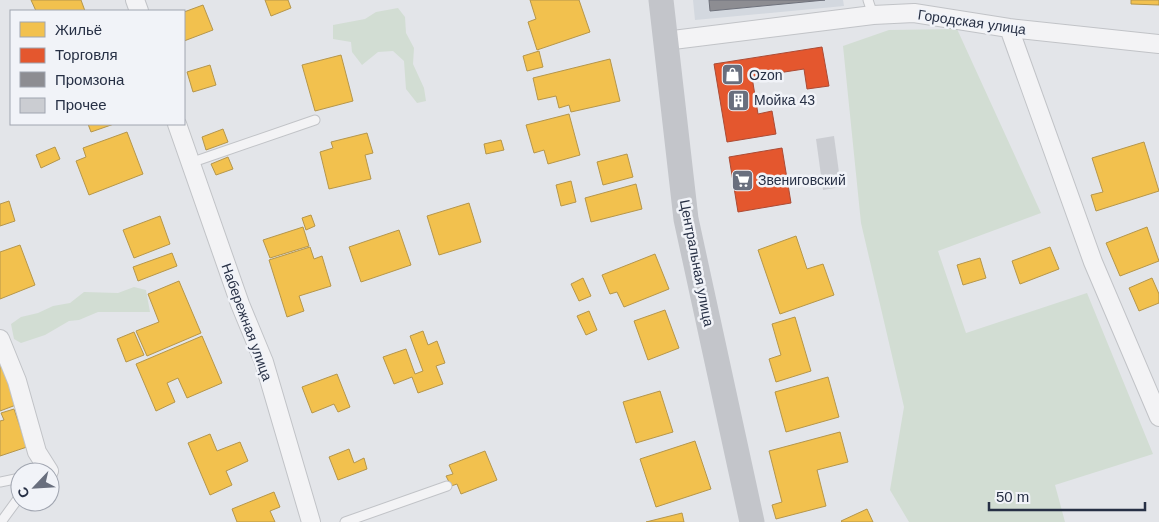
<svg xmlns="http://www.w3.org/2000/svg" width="1159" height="522" font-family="Arial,sans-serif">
<rect width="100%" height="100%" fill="#e3e5e9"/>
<!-- built -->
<path fill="#d3d8df" d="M693 0H843L844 6 695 20Z"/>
<!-- green -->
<path fill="#d2ddd3" d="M398 8 405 17 406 33 414 48 413 64 424 88 426 101 417 103 406 89 404 61 393 51 378 52 362 65 352 52 351 42 333 39V25L365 19 376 12Z
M957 29 1041 213 938 251 966 333 1087 293 1153 454 1055 485 1065 522H909L890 490 904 407 861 223 843 46 889 30Z
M134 287 146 290 150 312H98L79 320 69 321 45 335 21 343 14 339 11 324 21 317 38 313 53 306 70 303 84 292 118 293Z"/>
<!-- homes -->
<path fill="#f2c14e" stroke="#b5964b" d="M31 0H81L85 11H36Z
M265 0H288L291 8 271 16Z
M530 0H579L590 32 537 50 528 22 536 19Z
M1131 0H1159V5L1131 4Z
M203 5 213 30 184 41V12Z
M539 51 543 67 527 71 523 56Z
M341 55 353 101 315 111 302 65Z
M610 59 620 101 571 112 569 105 559 108 556 96 538 100 533 78Z
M210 65 216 85 193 92 187 72Z
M569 114 580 155 548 164 544 150 534 153 526 125Z
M88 124H114L91 132Z
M223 129 228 142 206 150 202 137Z
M127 132 143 174 89 195 76 161 86 157 83 148Z
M367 133 373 153 365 155 371 179 329 189 320 152 333 148 331 142Z
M501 140 504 150 486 154 484 144Z
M1144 142 1159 191 1096 211 1091 195 1103 192 1092 158Z
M55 147 60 159 41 168 36 155Z
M627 154 633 177 603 185 597 162Z
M228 157 233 169 216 175 211 164Z
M571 181 576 202 561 206 556 185Z
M636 184 642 209 591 222 585 198Z
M9 201 15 221 0 226V204Z
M469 203 481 242 439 255 427 216Z
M311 215 315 226 306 230 302 218Z
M160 216 170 244 134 258 123 230Z
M303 227 309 246 270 258 263 240Z
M1147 227 1159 261 1120 276 1106 243Z
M399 230 411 265 361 282 349 247Z
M796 236 807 269 823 264 834 295 780 314 758 250Z
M20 245 35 285 0 299V252Z
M310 247 314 259 322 256 331 286 299 296 304 311 287 317 269 260Z
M1050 247 1059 269 1020 284 1012 261Z
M172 253 177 266 138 281 133 267Z
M655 254 669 289 624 307 617 292 610 294 602 275Z
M980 258 986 278 963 285 957 265Z
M583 278 591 296 579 301 571 284Z
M1152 278 1159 294V303L1139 311 1129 288Z
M179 281 201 333 147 356 136 331 159 322 148 294Z
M665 310 679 348 648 360 634 321Z
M589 311 597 330 586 335 577 316Z
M795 317 811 371 776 382 769 359 781 355 772 324Z
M423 331 428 345 437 341 445 363 436 366 443 384 418 393 412 377 394 384 383 357 406 349 415 374 423 371 410 336Z
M134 332 144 355 126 362 117 339Z
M202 336 222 383 187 398 178 378 167 383 175 402 156 411 136 364Z
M0 360 16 405 0 411Z
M337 374 350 407 338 412 334 404 312 413 302 387Z
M828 377 839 417 786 432 775 392Z
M660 391 673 432 636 443 623 402Z
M14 409 27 447 0 456V421L4 420 1 413Z
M840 432 848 462 817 470 826 506 776 519 772 505 782 502 769 451Z
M210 434 217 451 240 442 248 461 226 471 232 485 210 495 188 443Z
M695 441 711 489 656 507 640 459Z
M349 449 354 463 364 458 367 469 338 480 329 457Z
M485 451 497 480 461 494 457 484 451 486 446 476 453 474 449 465Z
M274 492 280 507 270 511 275 522H237L232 509Z
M867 509 873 522H842L841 521Z
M682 513 684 522H646Z"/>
<!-- shops -->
<path fill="#e4572e" stroke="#ab4b35" d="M822 47 829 86 807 89 804 69 752 77 758 114 772 111 776 134 727 142 714 64Z
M782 148 791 203 738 212 729 157Z"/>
<!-- industry -->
<path fill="#8d8d92" stroke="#6e717b" d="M709 0H825L710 11Z"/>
<!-- building -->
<path fill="#cbcdd2" d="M834 136 841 187 823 190 816 139Z"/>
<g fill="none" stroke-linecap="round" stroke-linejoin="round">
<defs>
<path id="lane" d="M868 0 873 15
M190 163 315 120
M0 482 20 478
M1 522 20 496
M345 522 447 486"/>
<path id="street" d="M135 0 139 11
M1009 28 1093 262 1159 417
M665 41 873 15 914 13 1009 28 1159 44
M177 124 240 304 264 362 311 522
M0 339 17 381 37 452 49 471"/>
</defs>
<!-- lane casing -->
<use href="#lane" stroke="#c1c3c7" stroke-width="11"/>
<!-- street casing -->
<use href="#street" stroke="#c1c3c7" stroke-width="20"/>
<!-- lane -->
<use href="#lane" stroke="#f3f3f5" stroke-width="9"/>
<!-- street -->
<use href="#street" stroke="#f3f3f5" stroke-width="18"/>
<!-- secondary -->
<path stroke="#c3c5ca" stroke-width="25" d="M661 0 686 219 752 522"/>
</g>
<!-- icons -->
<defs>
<symbol id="shop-square" viewBox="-11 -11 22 22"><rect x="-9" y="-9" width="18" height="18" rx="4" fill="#696f7e" stroke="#f1f3f8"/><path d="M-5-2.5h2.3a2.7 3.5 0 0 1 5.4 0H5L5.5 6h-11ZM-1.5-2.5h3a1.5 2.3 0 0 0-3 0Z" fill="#fff"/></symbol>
<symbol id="building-square" viewBox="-11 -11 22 22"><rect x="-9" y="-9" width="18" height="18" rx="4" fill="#696f7e" stroke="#f1f3f8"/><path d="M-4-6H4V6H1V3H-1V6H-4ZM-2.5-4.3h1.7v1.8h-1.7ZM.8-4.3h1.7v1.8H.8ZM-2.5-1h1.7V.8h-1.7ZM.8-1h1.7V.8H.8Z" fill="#fff"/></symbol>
<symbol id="supermarket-square" viewBox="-11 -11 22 22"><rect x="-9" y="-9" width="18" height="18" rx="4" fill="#696f7e" stroke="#f1f3f8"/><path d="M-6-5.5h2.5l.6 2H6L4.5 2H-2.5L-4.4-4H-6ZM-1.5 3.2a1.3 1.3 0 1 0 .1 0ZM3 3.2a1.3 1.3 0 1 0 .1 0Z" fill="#fff"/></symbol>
</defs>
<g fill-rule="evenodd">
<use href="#shop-square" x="720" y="62" width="25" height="25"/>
<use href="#building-square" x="726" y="88" width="25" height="25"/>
<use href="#supermarket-square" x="730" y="168" width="25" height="25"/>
</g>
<g text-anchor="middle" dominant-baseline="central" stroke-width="5" stroke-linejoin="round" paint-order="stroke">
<!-- street labels -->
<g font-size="14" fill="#273045" stroke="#f1f3f8">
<text transform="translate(972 22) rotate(8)">Городская улица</text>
<text transform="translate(697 263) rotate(79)">Центральная улица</text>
<text transform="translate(247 322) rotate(70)">Набережная улица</text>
</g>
<!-- poi labels -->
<g font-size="14" fill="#273045" stroke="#f1f3f8" text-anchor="start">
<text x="749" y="75">Ozon</text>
<text x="754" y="100">Мойка 43</text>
<text x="758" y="180">Звениговский</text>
</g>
</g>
<!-- legend -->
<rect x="10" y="10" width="175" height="115" fill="#f1f3f8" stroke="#a0a5b0"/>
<rect x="20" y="22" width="25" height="15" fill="#f2c14e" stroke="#a0a5b0"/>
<text x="55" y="35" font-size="15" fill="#273045">Жильё</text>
<rect x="20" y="48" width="25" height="15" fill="#e4572e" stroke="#a0a5b0"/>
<text x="55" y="60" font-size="15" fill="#273045">Торговля</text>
<rect x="20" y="72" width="25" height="15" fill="#8d8d92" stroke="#a0a5b0"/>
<text x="55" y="85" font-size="15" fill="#273045">Промзона</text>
<rect x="20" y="98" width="25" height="15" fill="#cbcdd2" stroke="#a0a5b0"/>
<text x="55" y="110" font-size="15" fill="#273045">Прочее</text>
<!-- north arrow -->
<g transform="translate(35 487) rotate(245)"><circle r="24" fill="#f1f3f8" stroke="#a0a5b0"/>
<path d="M0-4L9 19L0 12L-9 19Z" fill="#696f7e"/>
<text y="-8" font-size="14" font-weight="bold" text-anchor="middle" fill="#273045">С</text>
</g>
<!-- scale -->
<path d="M989 502v8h156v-8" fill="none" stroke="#273045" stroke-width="2.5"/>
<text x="996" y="502" font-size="15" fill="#273045" stroke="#f1f3f8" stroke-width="4" paint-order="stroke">50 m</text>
</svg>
